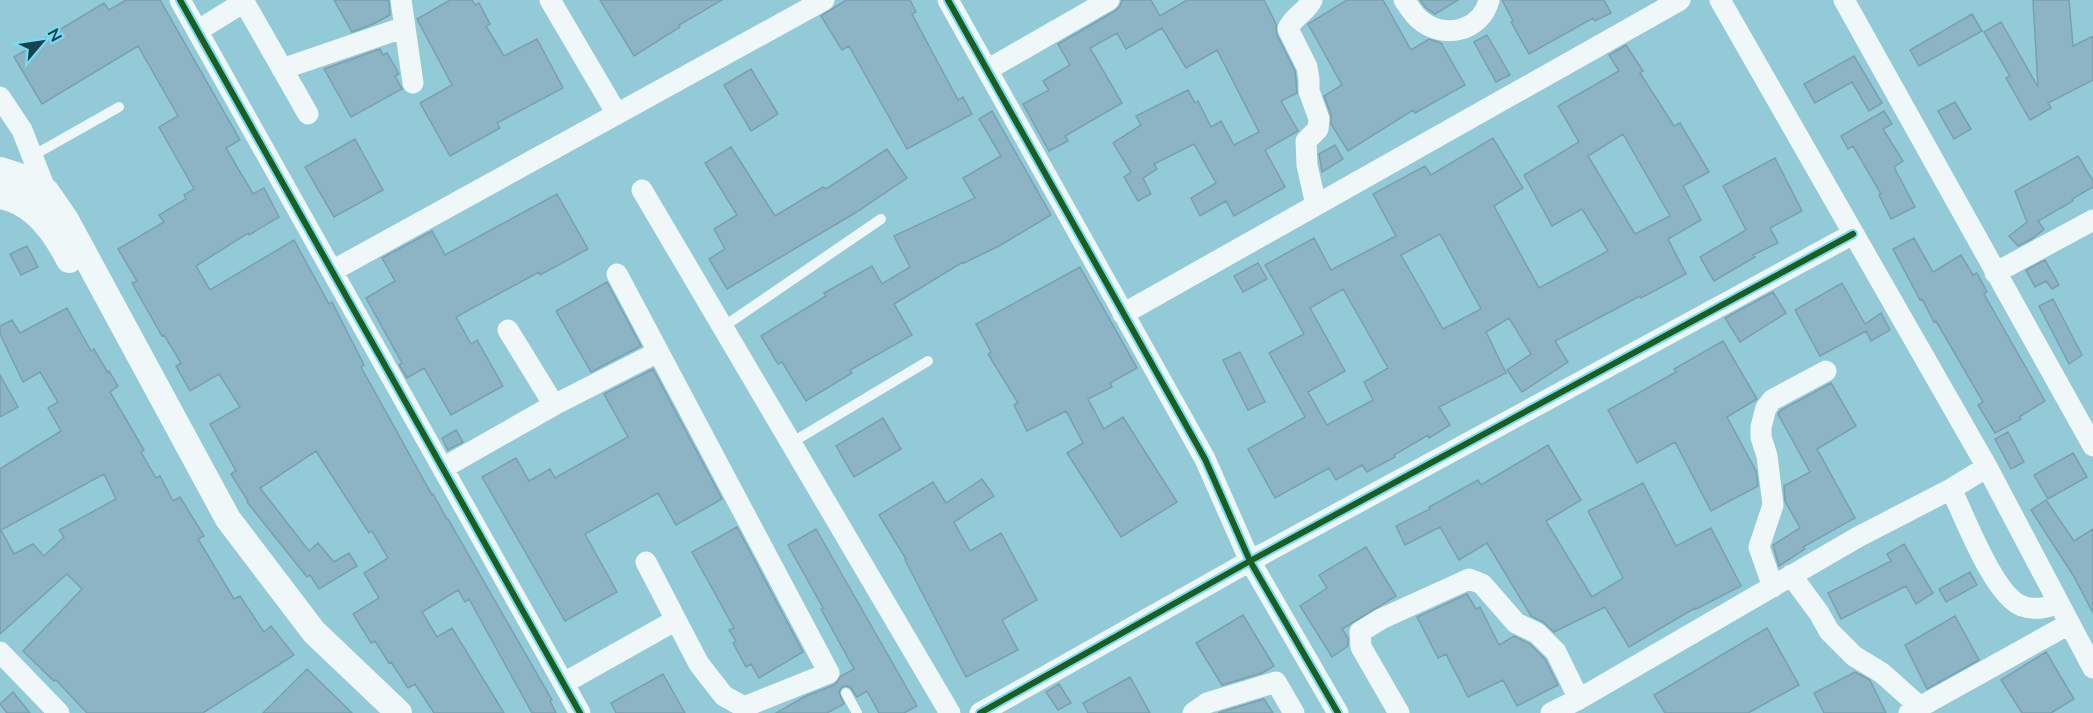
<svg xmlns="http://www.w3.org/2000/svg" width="2093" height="713" font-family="'Nunito Sans',sans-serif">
<rect width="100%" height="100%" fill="#93cad8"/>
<!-- building -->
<path fill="#8db4c4" stroke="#79a0af" stroke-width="1.5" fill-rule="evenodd" d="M126 0H160L240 140 226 148 253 194 264 188 279 217 249 235 248 233 196 266 210 290 294 240 329 304 332 302 364 365 361 367 432 495 433 494 447 519H448L552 700 550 701 556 713H532L469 599 465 602 458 590 422 612 437 637 452 628 504 713H434L415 684 408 688 391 662 389 663 375 641 371 643 353 614 379 598 364 573 388 558 372 531 369 533 316 451 260 488 309 551 318 543 334 562 349 553 357 566 319 589 310 575 307 577 247 502 248 501 231 474 236 471 210 424 240 407 219 374 190 391 176 366 181 363 164 335 162 336 132 283 137 281 118 249 164 222 159 215 186 199 184 195 194 189 159 127 178 116 138 46 42 104 14 57 104 3 109 10Z
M334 0H389L390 15 373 24 352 32Z
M450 0H472L475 5 479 3 490 24 486 26 504 56 537 39 563 88 497 123 500 128 450 156 420 103 452 85 417 19Z
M600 0H722L679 25 680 27 634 56Z
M846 0H910L916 12 912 14 958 100 963 97 972 114 907 149 849 46 842 50 821 16Z
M1122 0H1151L1160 16 1187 0H1264L1276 24 1277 35 1295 71 1296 80 1297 93 1281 101 1298 131 1265 150 1285 187 1234 216 1226 201 1200 216 1191 198 1216 183 1194 144 1154 164 1157 169 1143 178 1151 194 1138 201 1124 177 1131 172 1113 143 1141 125 1136 116 1188 90 1195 103 1198 101 1211 127 1221 121 1234 145 1259 132 1217 50 1186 68 1162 28 1126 49 1117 33 1090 48 1122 103 1065 136 1068 141 1049 151 1023 104 1049 90 1043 81 1070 65 1058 44 1115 11 1120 6Z
M1347 0H1383L1411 50 1429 39 1441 43 1465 85 1415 113 1413 110 1348 151 1331 124V115L1324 96 1342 85 1308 24Z
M1420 0H1458L1435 14 1426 8Z
M1502 0H1604L1611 13 1595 21 1593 18 1529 54 1511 22 1513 21Z
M2033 0H2069L2073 46 2093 36V80L2048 103 2051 108 2030 120 2006 78 2010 76 1984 32 2001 22 2038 87Z
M1972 14 1982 31 1919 66 1910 50Z
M1487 35 1510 75 1496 82 1474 42Z
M1626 45 1643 71 1640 73 1674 126 1680 123 1709 172 1683 186 1701 220 1668 239 1686 274 1641 298 1640 296 1555 341 1568 362 1522 392 1507 370 1531 354 1509 318 1486 332 1506 373 1439 407 1450 425 1429 438 1428 435 1394 455 1395 457 1367 472 1362 465 1336 480 1329 468 1275 498 1248 449 1305 417 1269 353 1304 334 1265 265 1314 238 1331 270 1396 236 1373 194 1425 166 1431 175 1493 138 1523 188 1494 206 1539 288 1608 251 1582 209 1552 226 1524 175 1579 142 1558 106 1619 71 1609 55ZM1623 134 1670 216 1635 234 1588 156ZM1440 234 1481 309 1443 329 1401 255ZM1343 289 1388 368 1364 382 1373 400 1327 425 1308 392 1345 371 1310 308Z
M380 49 383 55 387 53 399 74 395 76 402 89 351 117 324 69Z
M1854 56 1882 103 1869 111 1852 82 1815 103 1804 84Z
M751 69 778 114 751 131 724 85Z
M1955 102 1971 129 1954 139 1938 111Z
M992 111 1051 215 999 246 964 263 963 262 894 304 912 335 850 370 852 373 806 401 782 362 778 364 761 336 826 296 824 293 872 266 882 284 910 267 894 236 975 198 963 178 1001 156 979 119Z
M1884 111 1892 124 1883 129 1903 161 1894 167 1915 207 1891 219 1879 195 1881 194 1853 146 1848 149 1841 136Z
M355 139 383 190 334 217 305 167Z
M1335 145 1343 159 1322 172 1319 154Z
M731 147 775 216 823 187 826 189 887 149 907 178 855 213 727 289 709 259 725 249 714 229 737 215 705 163Z
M2078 156 2093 181V187L2072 199 2073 201 2038 221 2044 229 2033 238 2018 246 2009 236 2027 222 2015 191Z
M1775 158 1802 211 1770 228 1778 243 1753 255 1755 257 1714 281 1700 257 1746 230 1723 186Z
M557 194 588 249 540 275 539 272 456 317 471 344 477 340 503 386 451 415 424 368 407 378 399 365 402 363 366 298 395 281 382 258 432 231 445 255Z
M1914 238 1933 272 1961 255 1973 275 1977 273 1987 292 1984 294 2045 401 2019 417 2021 419 1995 433 1978 405 1983 402 1936 321 1934 322 1922 299 1920 300 1893 249Z
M27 246 38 267 21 275 10 254Z
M2045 260 2059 285 2052 289 2046 281 2035 287 2026 270Z
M1258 263 1267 279 1243 292 1234 276Z
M1080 267 1137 368 1110 383 1112 387 1088 399 1104 429 1123 417 1177 502 1121 537 1067 453 1083 443 1066 411 1027 431 1014 405 1018 403 988 354 991 352 976 324Z
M607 282 641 346 591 372 556 311Z
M1842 283 1865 324 1881 313 1890 330 1871 341 1866 331 1820 356 1795 310Z
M1773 292 1786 313 1740 342 1725 318Z
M2053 299 2082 355 2069 364 2039 306Z
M67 308 91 351 94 349 108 373 109 371 118 386 110 392 144 450 141 452 156 478 160 476 173 501 180 497 204 536 198 539 234 599 240 596 264 632 271 626 294 655 203 713H87L56 680 54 681 23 651 82 589 67 574 0 634V469L61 431 48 408 58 402 40 372 23 382 0 334V326L12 320 20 333ZM104 474 116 499 59 530 64 537 44 556 33 544 14 554 1 530Z
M1723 341 1757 399 1727 417 1756 471 1758 486 1711 511 1675 442 1637 463 1608 410 1676 372 1674 369Z
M1240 352 1265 402 1248 410 1223 360Z
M653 369 722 499 676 525 658 493 585 534 617 592 565 621 482 477 516 458 529 481 550 469 555 478 628 437 604 394Z
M0 375 18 407 0 417Z
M1831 383 1856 426 1817 449 1855 518 1803 547 1805 549 1779 566 1773 545 1800 528 1785 501 1784 486 1810 472 1778 414 1781 410Z
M883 418 901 449 854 477 836 446Z
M456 430 463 442 448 450 442 438Z
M2008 432 2024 462 2011 469 1995 439Z
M1548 445 1581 500 1546 521 1592 597 1623 578 1588 511 1643 483 1676 546 1711 528 1741 586 1696 609 1695 608 1629 647 1605 607 1554 632 1543 622 1531 616 1487 543 1459 560 1440 527 1405 545 1396 526 1430 509 1429 507 1478 480 1481 485Z
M2073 453 2087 477 2048 499 2034 475Z
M982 479 994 496 954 522 970 551 1001 533 1037 600 1002 620 1018 650 966 677 905 560 906 559 879 515 933 482 946 503Z
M2046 500 2074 541 2093 529V613L2073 575 2031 510Z
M737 527 803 652 759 678 751 664 746 667 733 643 736 641 729 630 734 628 692 552Z
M816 529 917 706 904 713H879L867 691 857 697 850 687 846 686 842 687 839 692 844 704 827 713H776L806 696 834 685 841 676 854 669 821 609 823 608 788 545Z
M1904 544 1933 593 1916 604 1906 586 1841 619 1828 593 1891 561 1887 554Z
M1366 547 1396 596 1342 629 1348 638V646L1332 657 1300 606 1327 588 1319 575Z
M1970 572 1977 585 1946 602 1939 589Z
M1467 594 1476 609 1480 607 1499 645 1514 636 1530 644 1545 659 1558 685 1517 706 1503 680 1468 697 1446 654 1438 658 1417 617Z
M1243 615 1274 666 1262 673 1222 685 1196 643Z
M1955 616 1979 660 1927 689 1905 645Z
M1767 628 1799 685 1748 713H1665L1654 695Z
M2046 652 2074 699 2051 713H2022L2001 680Z
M307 669 352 713H263Z
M1855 672 1870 680 1886 713H1824L1814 693Z
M663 674 685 713H616L611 703Z
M1130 677 1150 713H1088L1083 703Z
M1059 684 1071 703 1058 710 1046 692Z
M13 692 30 713H7L0 704Z
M1264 699 1273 713H1218Z"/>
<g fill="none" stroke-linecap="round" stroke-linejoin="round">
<!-- service -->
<path stroke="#eff7f9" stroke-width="10" d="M34 155 119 107
M723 327 881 219
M791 443 928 361
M846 693 857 713"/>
<!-- minor -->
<path stroke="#eff7f9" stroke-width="21" d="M180 0 580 713
M243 0 308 114
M401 0 413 83
M550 0 617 114
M948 0 1205 459 1250 561 1338 713
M1312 0C1307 12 1293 16 1288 29L1307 67 1309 79V91L1319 119 1318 129 1306 141 1307 165 1316 205
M1404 0C1409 6 1413 14 1419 19 1442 40 1481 32 1489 0
M1720 0 1987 467 2093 668
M1844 0 2093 446
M197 31 244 2
M282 69 405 27
M987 70 1109 0
M0 97 22 130 46 191
M642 190 950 713
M332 271 824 0
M1995 273 2093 220
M617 274 829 673 744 707 724 696 699 664 676 620
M1123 314 1680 0
M554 405 658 352
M443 468 554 405 508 330
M1951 489C1965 517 1994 596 2022 606 2035 611 2047 607 2059 604
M1791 575 1819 613 1829 631 1854 656 1882 673 1920 707
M1773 587 1759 547 1773 505 1767 456 1761 437V427L1766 408 1772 400 1826 371
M0 652 59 713
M564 683 676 620 646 562
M980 713 1250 561 1853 234
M1193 713 1207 703 1276 682 1294 713
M1399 713 1361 647 1360 632 1381 619 1469 579 1482 584 1516 623 1537 633 1556 652 1579 699
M1551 713 1579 699 1858 537 1951 489 1987 467
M1909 713 2069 624"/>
<!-- tertiary -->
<path stroke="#eff7f9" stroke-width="26" d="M0 170 25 178 46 191 66 220 228 519 314 632 399 713
M0 196C33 201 55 232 69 260"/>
<defs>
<path id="cycleway" d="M180 0 580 713
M948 0 1205 459 1250 561 1338 713
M980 713 1250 561 1853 234"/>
</defs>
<!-- cycleway casing -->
<use href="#cycleway" stroke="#76dcf5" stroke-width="10"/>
<!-- cycleway -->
<use href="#cycleway" stroke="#1b5e20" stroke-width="6"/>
</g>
<!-- north arrow -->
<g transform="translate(42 42) rotate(61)" stroke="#76dcf5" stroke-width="4.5" paint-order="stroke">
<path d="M0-4.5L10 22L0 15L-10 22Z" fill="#18434e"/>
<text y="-9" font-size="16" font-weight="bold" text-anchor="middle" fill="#18434e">N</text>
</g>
</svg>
